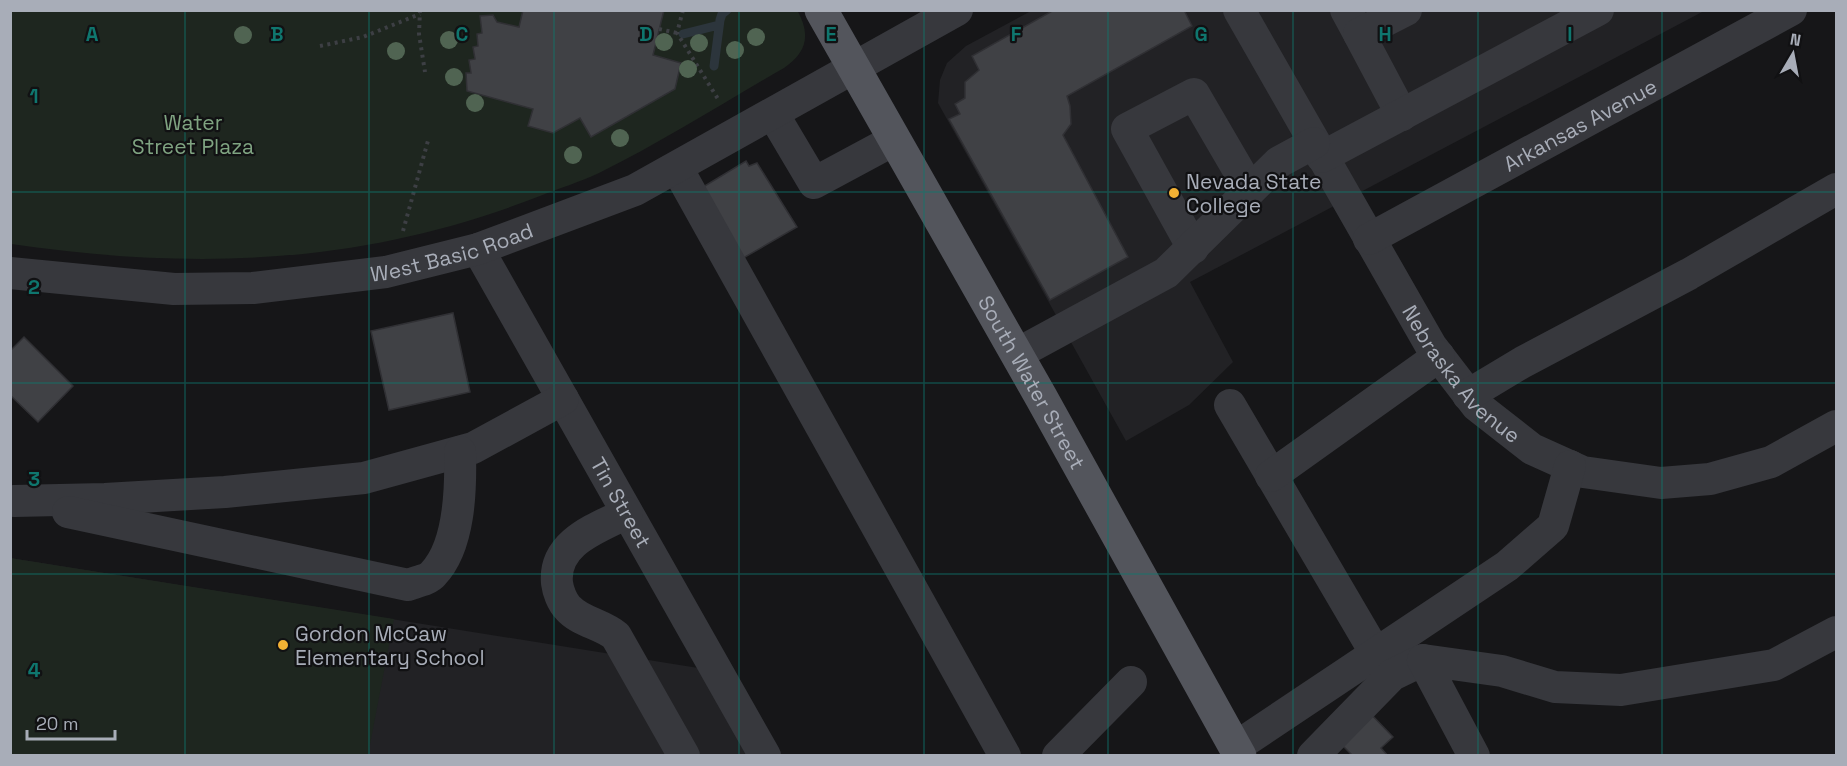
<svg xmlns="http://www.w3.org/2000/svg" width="1847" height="766" font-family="'Space Grotesk',sans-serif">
<rect width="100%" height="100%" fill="#161618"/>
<!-- built -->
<path fill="#222225" d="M1031 11H1704L1190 282 1233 362 1189 405 1126 441 938 103 940 80 947 63 966 46Z
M10 558 717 671 765 755H11Z"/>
<!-- green -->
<path fill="#1e261f" d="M797 10C811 35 807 52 784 68 723 103 662 142 599 173 580 182 560 188 540 196 363 265 197 271 11 244V11Z
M10 558 394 619 368 755H11Z"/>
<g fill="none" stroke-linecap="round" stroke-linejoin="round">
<!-- stream -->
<path stroke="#2c353c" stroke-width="9" d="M683 34 719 25
M714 66 720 20 722 14 727 10"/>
</g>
<!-- building -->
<path fill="#404145" stroke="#303034" stroke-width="1.5" d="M523 10H664L653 55 681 63 675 89 591 137 580 118 553 133 528 126 533 109 467 91 466 73H471L469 60 475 59 473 47 478 46 477 34 482 33 480 16 493 15 497 22 519 27Z
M1054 10H1184L1192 26 1067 96 1070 106 1071 124 1063 135 1128 257 1050 300 949 119 960 114 955 104 965 98V82L979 70 972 56Z
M746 161 749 166 757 163 797 227 738 261 698 190Z
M453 313 470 392 389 410 371 331Z
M24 337 73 386 38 422 10 395V351Z
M1367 710 1393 737 1381 748 1388 756H1353L1338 741Z"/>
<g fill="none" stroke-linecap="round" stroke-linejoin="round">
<!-- path -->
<path stroke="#3d3f44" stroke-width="4" stroke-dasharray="3 4.5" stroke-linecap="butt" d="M420 10 419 34 425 72
M683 10 677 33 718 99
M659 29 677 33
M320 46 363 37 420 14
M403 231 429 137"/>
<!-- minor -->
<g stroke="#37383d" stroke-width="32">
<path id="s1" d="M1239 10 1431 346 1477 406 1532 449 1583 472 1661 483 1710 479 1771 462 1836 426"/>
<path d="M1346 10 1359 34"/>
<path d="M773 114 814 183 894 140"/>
<path d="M1402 115 1359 34 1406 10"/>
<path d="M1322 157 1598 10"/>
<path d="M677 168 1005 756"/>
<path id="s2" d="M1369 239 1791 10"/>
<path d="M1193 248 1127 129 1194 94 1250 190"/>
<path id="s3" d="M478 249 765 756"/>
<path id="s4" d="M10 273 174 289 253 288 386 272 478 249 635 190 957 10"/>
<path d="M1017 354 1166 273 1279 162 1314 143"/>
<path d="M1468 395 1523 362 1689 274 1836 189"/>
<path d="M1230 405 1376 654"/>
<path d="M1271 476 1439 356"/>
<path d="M14 501 105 499 225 492 364 478 473 448 563 399"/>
<path d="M68 512 408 585C415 582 428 580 433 574 460 546 461 489 460 452"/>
<path d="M627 513C598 528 553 542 557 583 558 591 562 602 568 608 580 622 602 624 616 636L684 756"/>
<path d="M1236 747 1507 566 1553 526 1570 466"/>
<path d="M1058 756 1131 682"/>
<path d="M1313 756 1392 675 1423 660"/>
<path d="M1474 756 1423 660 1502 671 1555 687 1621 690 1774 665 1836 632"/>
</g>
<!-- major -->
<path stroke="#53555c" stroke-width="33" id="s5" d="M821 10 1041 397 1240 756"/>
</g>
<!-- trees -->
<g fill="#506452">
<circle cx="243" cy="35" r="9"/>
<circle cx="756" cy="37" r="9"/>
<circle cx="449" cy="40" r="9"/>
<circle cx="664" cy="42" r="9"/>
<circle cx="699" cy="43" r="9"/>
<circle cx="735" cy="50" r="9"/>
<circle cx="396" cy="51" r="9"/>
<circle cx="688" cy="69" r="9"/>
<circle cx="454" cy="77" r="9"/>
<circle cx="475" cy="103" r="9"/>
<circle cx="620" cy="138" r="9"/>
<circle cx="573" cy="155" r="9"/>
</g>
<!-- grid -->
<path fill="none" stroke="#0f766e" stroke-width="1.5" stroke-opacity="0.55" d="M185 10V756M369 10V756M554 10V756M739 10V756M924 10V756M1108 10V756M1293 10V756M1478 10V756M1662 10V756M10 192H1836M10 383H1836M10 574H1836"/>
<!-- markers -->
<g fill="#f2b134" stroke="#111113" stroke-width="2">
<circle cx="1174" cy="193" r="6"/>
<circle cx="283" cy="645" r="6"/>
</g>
<g text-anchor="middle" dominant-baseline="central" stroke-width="4.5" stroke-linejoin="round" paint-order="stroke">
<!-- park labels -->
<g font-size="21" fill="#7fa381" stroke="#111113">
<text x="193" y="122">Water<tspan x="193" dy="24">Street Plaza</tspan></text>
</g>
<!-- street labels -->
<g font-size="21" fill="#a8adb8" stroke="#111113">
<text stroke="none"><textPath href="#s2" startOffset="240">Arkansas Avenue</textPath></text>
<text stroke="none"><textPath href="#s4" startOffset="446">West Basic Road</textPath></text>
<text stroke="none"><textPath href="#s1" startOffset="428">Nebraska Avenue</textPath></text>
<text stroke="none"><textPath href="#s5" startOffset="428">South Water Street</textPath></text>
<text stroke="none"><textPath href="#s3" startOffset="291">Tin Street</textPath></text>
</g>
<!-- poi labels -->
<g font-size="21" fill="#a8adb8" stroke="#111113" text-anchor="start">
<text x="1186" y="181">Nevada State<tspan x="1186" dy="24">College</tspan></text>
<text x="295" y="633">Gordon McCaw<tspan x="295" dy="24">Elementary School</tspan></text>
</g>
</g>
<g font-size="20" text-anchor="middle" font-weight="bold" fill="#0f766e" stroke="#111113" stroke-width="4.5" stroke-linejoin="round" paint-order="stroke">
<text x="92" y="41">A</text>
<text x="277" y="41">B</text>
<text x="462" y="41">C</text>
<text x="646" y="41">D</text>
<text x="831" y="41">E</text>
<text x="1016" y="41">F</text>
<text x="1201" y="41">G</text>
<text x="1385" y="41">H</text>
<text x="1570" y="41">I</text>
<text x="34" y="103">1</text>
<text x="34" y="294">2</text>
<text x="34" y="486">3</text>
<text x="34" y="677">4</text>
</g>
<!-- border -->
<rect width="1847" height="766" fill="none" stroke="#a8adb8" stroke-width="24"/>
<!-- north arrow -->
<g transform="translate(1793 54) rotate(10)" stroke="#111113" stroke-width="4.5" paint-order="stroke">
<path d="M0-4.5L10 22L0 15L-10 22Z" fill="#a8adb8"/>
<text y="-9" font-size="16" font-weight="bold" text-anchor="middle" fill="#a8adb8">N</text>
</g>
<!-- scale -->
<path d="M27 730v9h88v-9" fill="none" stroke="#a8adb8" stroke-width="3"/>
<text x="36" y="730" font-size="18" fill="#a8adb8" stroke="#111113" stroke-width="4.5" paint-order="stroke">20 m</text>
</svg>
